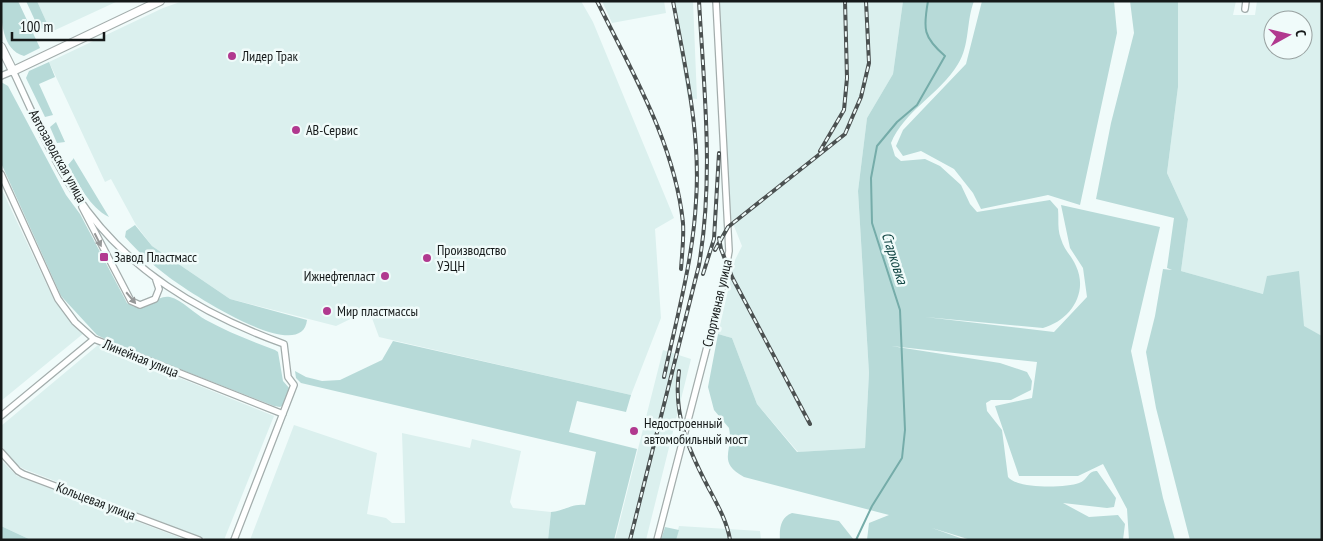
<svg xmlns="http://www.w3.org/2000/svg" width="1323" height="541" font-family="'PT Sans Narrow',sans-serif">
<rect width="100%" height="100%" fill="#f0fbfa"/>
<!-- built -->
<path fill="#dbf0ee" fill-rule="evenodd" d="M37 1H118L51 32Z
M183 1H581L593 22 674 218 655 229 661 318 631 395 379 337 369 310 336 326 230 299 152 246 136 225 111 179 105 182 49 62 163 8Z
M602 1H664L666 13 612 23Z
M671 1H693L697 99 688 98Z
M719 1H903L893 74 867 118 858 191 869 373 865 448 798 452 757 404 732 338 718 334 735 260 742 246 730 216Z
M1178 1H1236L1233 15H1255L1257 1H1322V336L1304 327 1263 294 1181 271 1188 219 1167 173 1178 87ZM1273 20H1303V50H1273Z
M1 188 55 302 84 333 1 401Z
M98 345 274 416 224 540H208L24 469 17 465 1 446V426Z
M663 350 691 359 646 540H615Z
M294 425 377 453 367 514 386 518 392 523H405L402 433 470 448 472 439 521 451 510 502 513 508 551 512 548 540H250Z
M1 460 17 476 186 540H31L1 526Z
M679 526 760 531 761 540H675Z"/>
<!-- green -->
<path fill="#b7dad8" d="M1 1H18L40 48 24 56C2 50 1 20 1 1Z
M26 1H37L51 32 38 27Z
M903 1H974C966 22 970 45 958 64 940 94 904 111 891 143L895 156 901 161 925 159 940 166 961 185 970 204 977 212 1050 200 1058 209C1059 219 1057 229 1061 239 1064 250 1072 256 1076 266 1089 294 1069 321 1043 328L925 317 1054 332 1087 297 1083 268 1070 248 1061 205 1160 227 1131 351 1163 498 1175 540H1129L1127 509 1103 464 1078 476H1019L995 406 1032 398 1037 362 891 346 1000 363 1027 372 1032 381 1031 390 1011 400H991L986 403 987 411 1002 430 1008 477C1017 489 1066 488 1079 483 1088 480 1088 470 1097 471L1116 498 1114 507 1107 508 1063 503 1089 517 1118 515 1125 524 1123 540H971L932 528 966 540H867L869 523 889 515 744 477C716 462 734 451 729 428L714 410 708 387 718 334 732 338 757 404 797 452 865 448 869 373 858 191 867 118 893 74Z
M982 1H1114L1117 33 1080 205 1048 195 981 209 973 193 954 169 921 151 903 156 896 146 903 130 966 64Z
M1130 1H1178V87L1167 173 1188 219 1181 271 1263 294 1267 276 1299 271 1304 326 1322 336V540H1190L1156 408 1146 352 1155 316 1163 269 1172 270 1167 268 1174 218 1096 199 1111 123 1134 33Z
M49 62 55 77 39 84 53 115 45 117 26 78 29 71Z
M1 82 8 86 66 195 80 214 127 303C147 317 153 294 170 297 182 300 195 314 206 320 228 332 251 341 275 350L278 352 283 381 290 389 285 404 280 407 274 406 111 342 97 335 61 296 1 163Z
M56 122 65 142 57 143 50 127Z
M74 158V159L109 217C89 207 79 184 68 165Z
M135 225 152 246 230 299 307 320C302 367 189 292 170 278 154 266 139 253 125 237L126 231Z
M393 341 631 395 626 412 577 401 569 432 637 449 614 540H548L551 512C564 511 573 503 585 505L596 452 301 383 296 378 295 371 306 377 322 381 340 380 382 360Z
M792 513 839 521 854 540H780C779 528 781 517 792 513Z
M1 526 31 540H1Z
M665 527 679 530 676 540H661Z"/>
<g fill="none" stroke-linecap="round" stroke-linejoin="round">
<!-- stream -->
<path stroke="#75aca9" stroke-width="2" d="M856 540 872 506 902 458 905 430 900 310 872 223 871 178 877 146 897 122 917 105 945 56C923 37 923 29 928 1"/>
<defs>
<path id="street" d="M1245 9 1246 1
M1 76 13 71C32 111 50 155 75 193 124 269 201 314 284 344L288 377 294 385 234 540
M1 174 58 299 75 322 94 339 283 414
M82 207 131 301 140 305 155 299 159 289 156 280
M1 416 94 339
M1 452 18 471 23 474 199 540
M657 540 723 285 729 251 716 1"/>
<path id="secondary" d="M1 47 13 71 160 1"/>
</defs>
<!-- street casing -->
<use href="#street" stroke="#a3adac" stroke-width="8"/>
<!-- secondary casing -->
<use href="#secondary" stroke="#a3adac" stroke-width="10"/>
<!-- street -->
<use href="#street" stroke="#fff" stroke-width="5.5"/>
<!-- secondary -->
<use href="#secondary" stroke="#fff" stroke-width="8"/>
<defs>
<path id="rail" d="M597 1C632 72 675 144 683 223 684 238 682 254 681 269
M820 151 844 110 847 78 845 1
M719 238 721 249 732 277 810 424
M715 250 728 227 845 134 861 97 869 63 866 1
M703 274 714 239 719 153
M679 371C673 414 688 449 708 487 717 504 727 521 730 540
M664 377C676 320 693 261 696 201 701 134 685 67 673 1
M630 540 699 265C714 177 704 89 699 1"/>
</defs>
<!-- rail casing -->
<use href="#rail" stroke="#4b5151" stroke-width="4"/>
<!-- rail -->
<use href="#rail" stroke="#f0fbfa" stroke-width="2" stroke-dasharray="5.5" stroke-linecap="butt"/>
</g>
<!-- one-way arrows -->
<defs><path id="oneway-solid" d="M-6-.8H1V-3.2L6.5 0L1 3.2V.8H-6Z" transform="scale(1.25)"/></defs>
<g fill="#969898">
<use href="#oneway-solid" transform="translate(98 240) rotate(63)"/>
<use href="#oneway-solid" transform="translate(131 298) rotate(50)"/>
</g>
<!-- markers -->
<g fill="#b1398f" stroke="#f0fbfa" stroke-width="2">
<circle cx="232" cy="56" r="5"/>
<circle cx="296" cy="130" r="5"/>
<rect x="99" y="252" width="10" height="10" rx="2.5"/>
<circle cx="427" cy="258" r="5"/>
<circle cx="385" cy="276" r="5"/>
<circle cx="327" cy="311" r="5"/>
<circle cx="634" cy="431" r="5"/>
</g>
<g text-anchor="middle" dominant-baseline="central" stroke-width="5" stroke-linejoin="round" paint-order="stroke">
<!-- poi labels -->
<g font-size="14" fill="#151919" stroke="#f0fbfa" text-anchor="start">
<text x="242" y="56">Лидер Трак</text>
<text x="306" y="130">АВ-Сервис</text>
<text x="437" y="250">Производство<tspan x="437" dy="16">УЭЦН</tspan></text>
<text x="114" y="257">Завод Пластмасс</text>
<text x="375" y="276" text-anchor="end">Ижнефтепласт</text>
<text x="337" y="311">Мир пластмассы</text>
<text x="644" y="423">Недостроенный<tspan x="644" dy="16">автомобильный мост</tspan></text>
</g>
<!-- street labels -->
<g font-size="14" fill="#151919" stroke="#f0fbfa">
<text transform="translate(58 156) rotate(61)">Автозаводская улица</text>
<text transform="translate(717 303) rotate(-77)">Спортивная улица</text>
<text transform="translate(141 358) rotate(22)">Линейная улица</text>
<text transform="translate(96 501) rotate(21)">Кольцевая улица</text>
</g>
<!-- water labels -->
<g font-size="15" font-style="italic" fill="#114543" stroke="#f0fbfa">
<text transform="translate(895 258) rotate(72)">Старковка</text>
</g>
</g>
<!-- border -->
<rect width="1323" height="541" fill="none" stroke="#151919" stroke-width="5"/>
<!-- north arrow -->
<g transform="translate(1288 35) rotate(82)"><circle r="24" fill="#f0fbfa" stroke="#98a1a0"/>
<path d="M0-4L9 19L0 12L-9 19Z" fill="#b1398f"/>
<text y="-8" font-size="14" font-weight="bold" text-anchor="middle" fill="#151919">С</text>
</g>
<!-- scale -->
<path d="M12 32v8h92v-8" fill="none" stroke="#151919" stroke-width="2.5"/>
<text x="20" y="32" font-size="15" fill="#151919" stroke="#f0fbfa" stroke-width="4" paint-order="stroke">100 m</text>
</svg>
